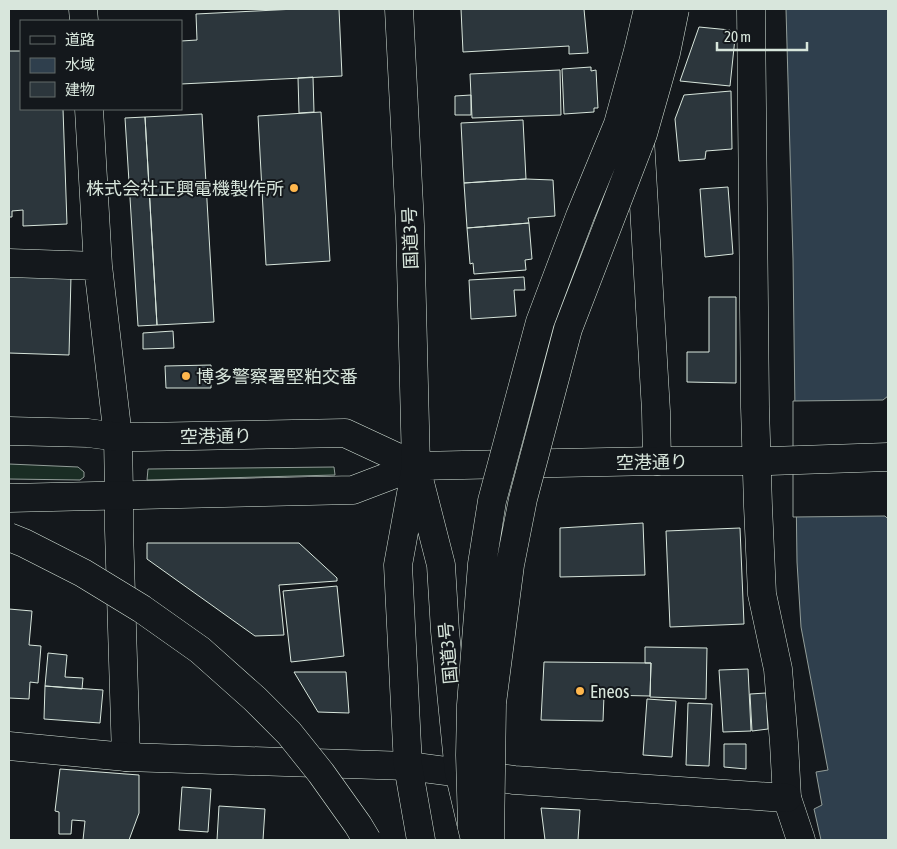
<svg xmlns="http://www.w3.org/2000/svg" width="897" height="849" font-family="'Asap Condensed','Noto Sans JP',sans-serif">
<rect width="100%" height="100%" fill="#14181c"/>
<!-- green -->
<path fill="#1a2d24" stroke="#939e99" d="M9 464 78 467 84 472V477L80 480 9 479Z
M334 467 335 475 147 480 148 469Z"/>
<!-- water -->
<path fill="#2f3f4d" stroke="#939e99" d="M786 9H888V840H821L814 809 822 805 816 772 828 770 801 627 797 562 793 259Z"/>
<!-- pier -->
<path fill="#14181c" stroke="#939e99" d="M888 396V519L885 516 793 517V401L883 400Z"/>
<!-- building -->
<path fill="#2c363c" stroke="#d8e6dc" d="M296 9H339L342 76 181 84V41L197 40 196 14Z
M461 9H584L588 53 569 54V46L463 52Z
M699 27 730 30V38H735L730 86 680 81Z
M9 51H21V109H63L67 224 23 226V210L12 211V217H9Z
M591 67V71L596 70 598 108H594V112L564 114 562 69Z
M560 70 561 115 472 118 470 74Z
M313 77 314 112 299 113 298 78Z
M731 91 732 149 706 151 705 159 679 161 675 119 684 95Z
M471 95V115H455V96Z
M321 112 330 261 266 265 258 116Z
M202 114 214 322 157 325 145 117Z
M145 117 157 325 138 326 125 118Z
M523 120 526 179 464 183 461 123Z
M526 179 553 180 555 216 528 218 529 223 467 228 464 183Z
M728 187 733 254 705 257 700 189Z
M529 223 532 259 525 260 526 270 474 274 473 263 470 264 467 228Z
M9 275 71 276 69 355 9 353Z
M524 277 525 290H514L516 316 471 319 469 280Z
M709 297H736V383L687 382V352H709Z
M173 331 174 348 143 349V333Z
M211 365V388H166L165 366Z
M643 523 645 575 560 577V528Z
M740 528 744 624 670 627 666 531Z
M147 543H299L337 578V581L279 585 284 635 255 636 147 559Z
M337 586 344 656 291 662 283 591Z
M9 609 32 611 29 645 41 646 38 683 30 682 29 699 9 698Z
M645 647 707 648 706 699 650 697 651 663H645Z
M48 653 67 655 65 677 83 678 82 689 45 686Z
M544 662 651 663 650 696 604 695 603 721 541 720Z
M748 669 751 731 723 732 719 670Z
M294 672H346L349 713 318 712Z
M45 686 103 690 100 723 44 719Z
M766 693 768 729 752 731 750 694Z
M647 699 676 701 672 757 643 755Z
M688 703 712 704 709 766 686 765Z
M724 744H746V769L724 767Z
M60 769 139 775V813L129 840H83L85 821 72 820 71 834H59V812L55 811Z
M182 787 211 789 208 832 179 830Z
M219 806 265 809 263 840H217Z
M541 808 580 810 578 840H545Z"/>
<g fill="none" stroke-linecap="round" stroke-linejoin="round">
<defs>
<path id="minor" d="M83 9 84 21
M751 9 755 407 758 506 762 594 778 669 784 743 787 798 801 840
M89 109 98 266 118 437 119 495V530L126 757
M640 138 656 411 657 461
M9 263 98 266"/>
<path id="tertiary" d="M9 431 88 433 118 437H142L345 433 416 466
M9 498 353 490 416 466
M9 746 126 757 408 766 514 780 787 798"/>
<path id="trunk" d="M399 9 410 225 416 466 398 565 408 766 421 840
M416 466 657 461H770L888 457
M418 475 441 565 445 631 459 772 475 840"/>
</defs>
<!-- minor casing -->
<use href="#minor" stroke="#d8e6dc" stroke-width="29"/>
<!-- tertiary casing -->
<use href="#tertiary" stroke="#d8e6dc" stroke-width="29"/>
<!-- trunk casing -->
<use href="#trunk" stroke="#d8e6dc" stroke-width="29"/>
<!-- minor -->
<use href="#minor" stroke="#14181c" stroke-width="28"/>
<!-- tertiary -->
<use href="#tertiary" stroke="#14181c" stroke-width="28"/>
<!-- trunk -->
<use href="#trunk" stroke="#14181c" stroke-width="28"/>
<defs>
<path id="motorway-bridge" d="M9 537 24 543 83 573 142 609 200 650 255 699 289 733 321 773 358 825 367 840
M472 826 470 755 471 705 482 564 492 501 540 322 580 216 618 124 638 51 648 9
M490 840 492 703 510 565 523 499 568 329 643 134 666 53 675 9"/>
</defs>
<!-- motorway-bridge casing -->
<use href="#motorway-bridge" stroke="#d8e6dc" stroke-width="29" stroke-linecap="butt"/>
<!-- motorway-bridge -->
<use href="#motorway-bridge" stroke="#14181c" stroke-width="28"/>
</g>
<!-- markers -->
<g fill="#ffb74d" stroke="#14181c" stroke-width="2">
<circle cx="294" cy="188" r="5"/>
<circle cx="186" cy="376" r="5"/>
<circle cx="580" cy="691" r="5"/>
</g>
<g text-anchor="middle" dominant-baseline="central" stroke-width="4" stroke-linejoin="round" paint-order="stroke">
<!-- poi labels -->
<g font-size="18" fill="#d8e6dc" stroke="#14181c" text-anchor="start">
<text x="284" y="188" text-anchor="end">株式会社正興電機製作所</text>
<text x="196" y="376">博多警察署堅粕交番</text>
<text x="590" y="691">Eneos</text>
</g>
<!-- street labels -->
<g font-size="18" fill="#d8e6dc" stroke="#14181c">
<text transform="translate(410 238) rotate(-92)">国道3号</text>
<text transform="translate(216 436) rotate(-1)">空港通り</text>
<text transform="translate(652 462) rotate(-1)">空港通り</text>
<text transform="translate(448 653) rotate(-95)">国道3号</text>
</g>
</g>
<!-- border -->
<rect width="897" height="849" fill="none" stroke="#d8e6dc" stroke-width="20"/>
<!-- legend -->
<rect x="20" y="20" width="162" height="90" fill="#14181c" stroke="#626a69"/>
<rect x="30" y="36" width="25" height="8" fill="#14181c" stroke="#626a69"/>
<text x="65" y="45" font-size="15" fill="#d8e6dc">道路</text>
<rect x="30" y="58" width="25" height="15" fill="#2f3f4d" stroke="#626a69"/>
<text x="65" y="70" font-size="15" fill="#d8e6dc">水域</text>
<rect x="30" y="82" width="25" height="15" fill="#2c363c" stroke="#626a69"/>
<text x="65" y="95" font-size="15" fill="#d8e6dc">建物</text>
<!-- scale -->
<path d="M717 42v8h90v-8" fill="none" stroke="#d8e6dc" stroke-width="2.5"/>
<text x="724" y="42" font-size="15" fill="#d8e6dc" stroke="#14181c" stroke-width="4" paint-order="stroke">20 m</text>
</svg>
